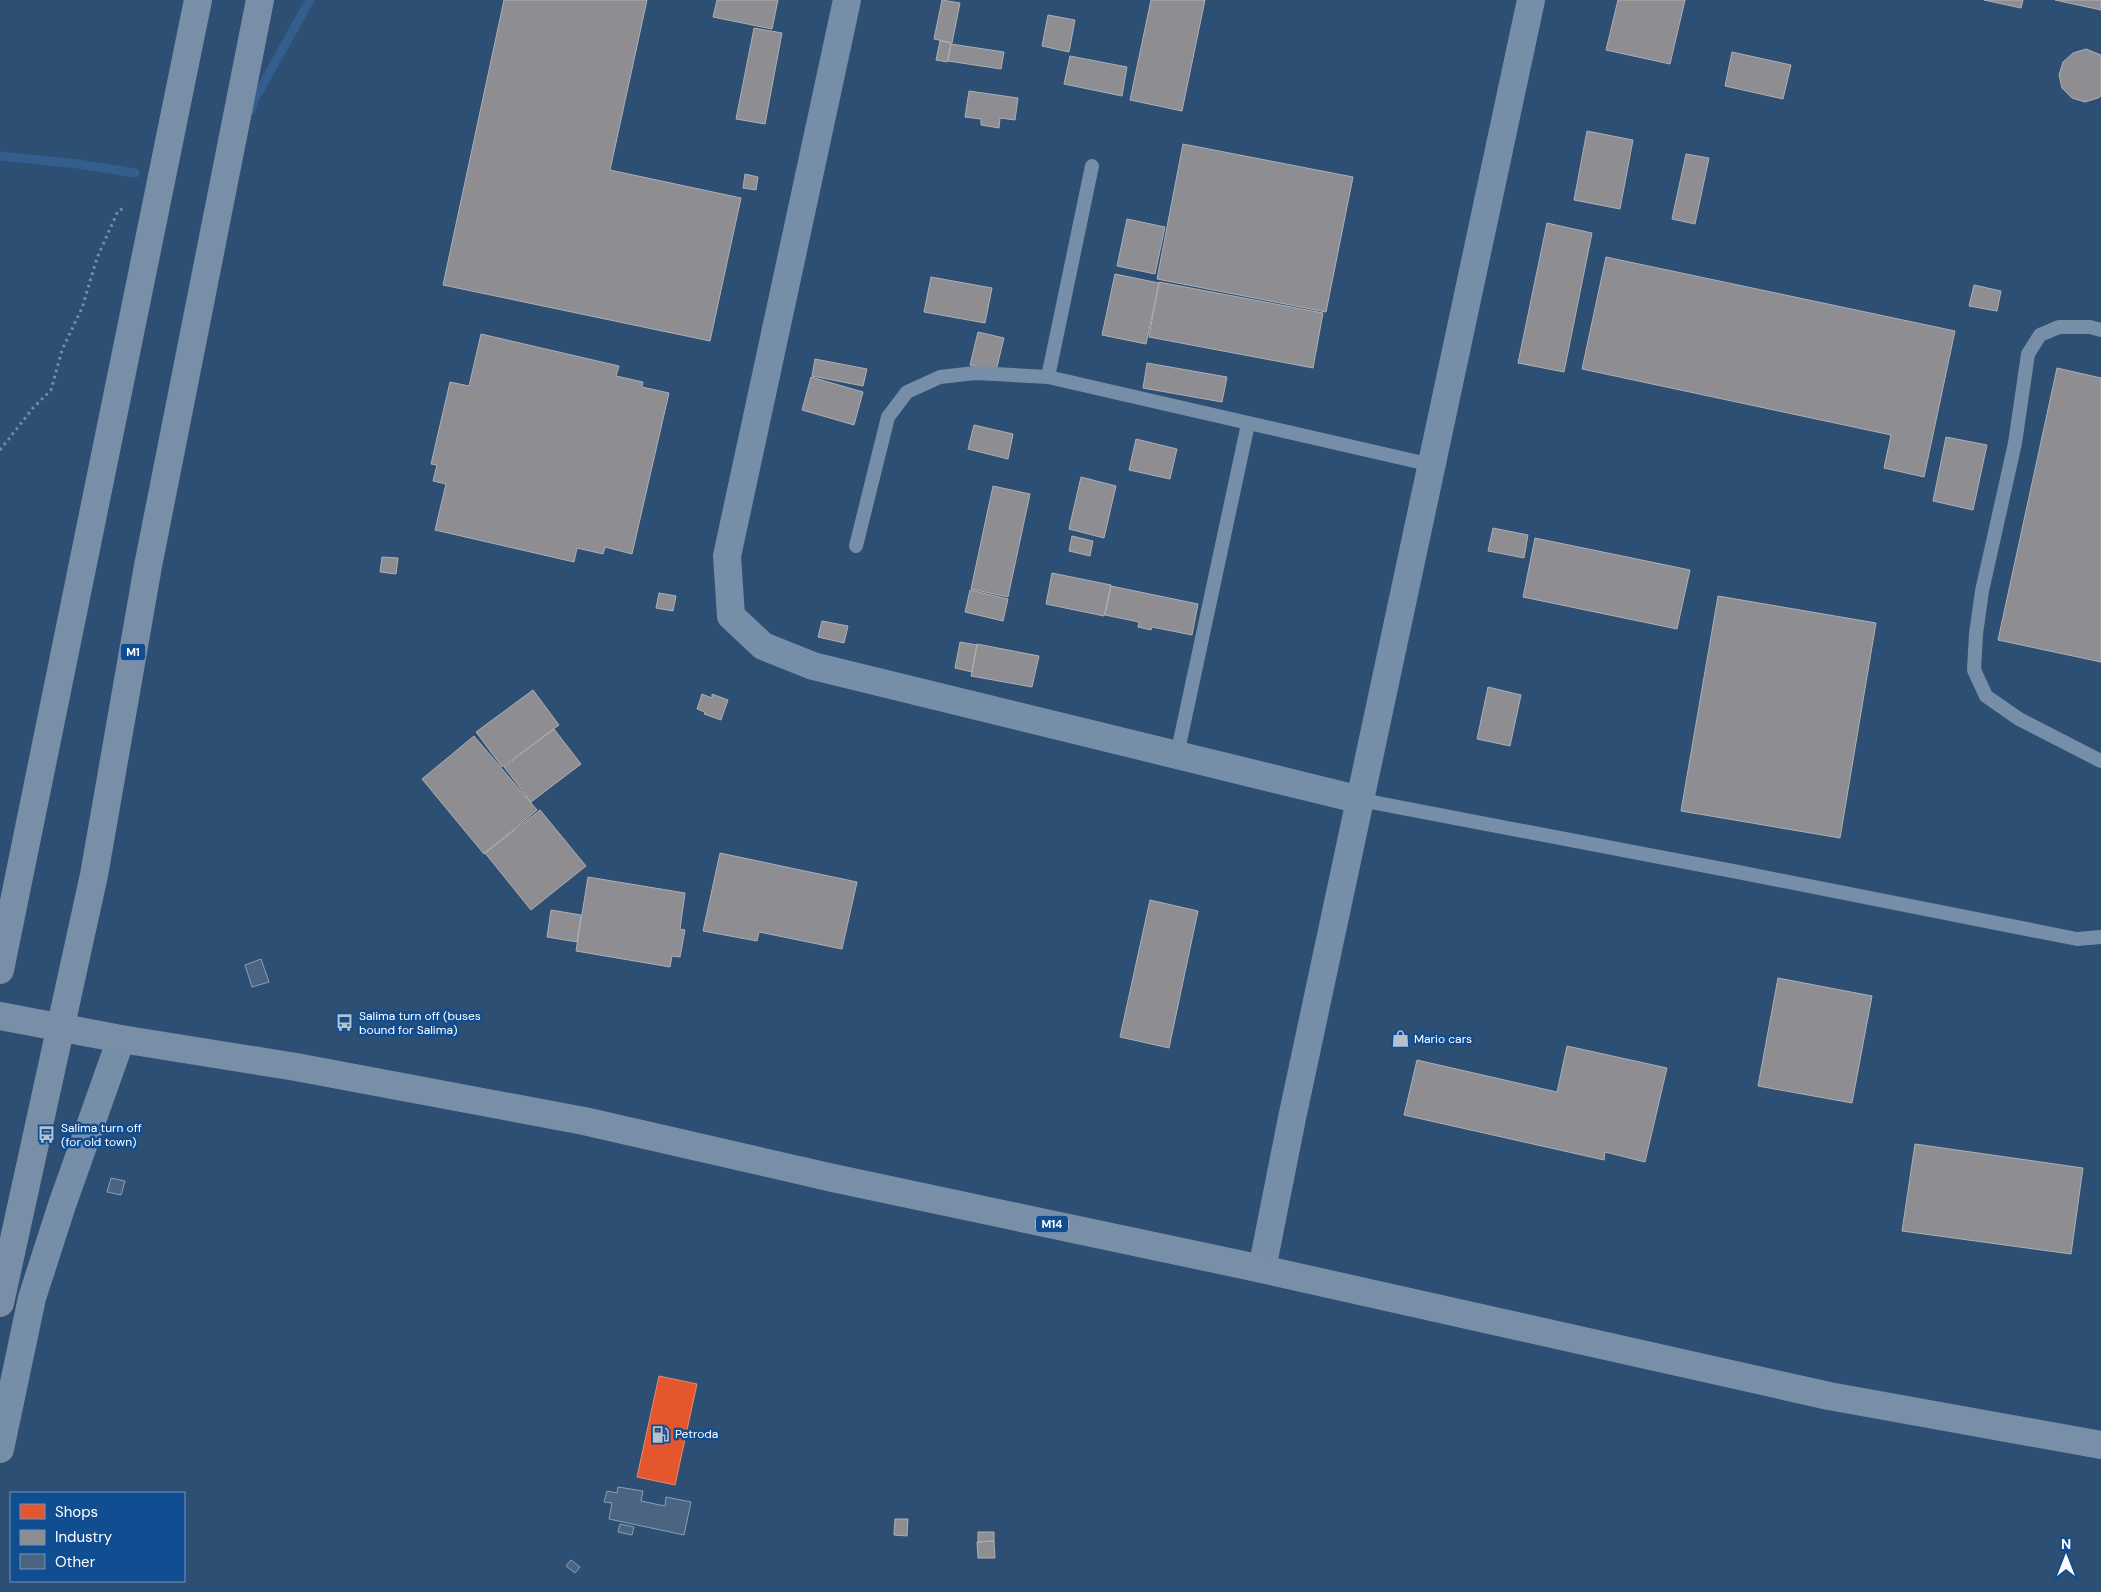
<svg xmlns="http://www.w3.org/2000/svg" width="2101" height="1592" font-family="'DM Sans',sans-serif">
<rect width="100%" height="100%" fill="#2e4f74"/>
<!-- shops -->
<path fill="#e4572e" stroke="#ec896d" d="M659 1376 697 1384 675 1485 637 1477Z"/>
<!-- industry -->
<path fill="#8d8d92" stroke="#afafb3" d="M504 0H647L610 170 741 198 710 341 443 285Z
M717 0H778L772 29 713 17Z
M942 0 960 3 952 43 934 39Z
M1151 0H1205L1182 111 1130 100Z
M1618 0H1685L1670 64 1606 50Z
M1984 0H2023L2021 8Z
M2055 0H2101V10Z
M1048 15 1075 20 1069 52 1042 46Z
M754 28 782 33 765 124 736 119Z
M940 41 951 43 947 62 936 60Z
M951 44 1004 52 1001 69 948 61Z
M2086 49 2101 55V96L2098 98 2085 102 2072 98 2062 88 2059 75 2063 62 2073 53Z
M1732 52 1791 65 1783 99 1725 86Z
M1070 56 1127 67 1122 96 1064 84Z
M969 91 1018 98 1015 120 1000 118 999 128 981 125V119L965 117Z
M1587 131 1633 140 1620 209 1574 200Z
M1183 144 1353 177 1326 312 1157 279Z
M1686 154 1709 158 1695 224 1672 219Z
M745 174 758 177 756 190 743 188Z
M1127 219 1165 227 1155 274 1117 266Z
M1547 223 1592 233 1564 372 1518 363Z
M1606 257 1955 331 1924 477 1884 468 1891 435 1582 369Z
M1115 274 1159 283 1146 344 1102 335Z
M931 277 992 288 985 323 924 312Z
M1159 282 1323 313 1313 368 1149 337Z
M1974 285 2001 291 1997 311 1969 306Z
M978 332 1004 338 996 371 970 365Z
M481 334 619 366 616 376 643 382 642 387 669 393 632 554 605 547 603 554 577 548 574 562 435 530 446 484 433 481 437 465 431 464 450 382 469 386Z
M815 359 867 369 863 386 812 376Z
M1147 363 1227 377 1222 402 1143 388Z
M2057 368 2101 378V662L1998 640Z
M811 377 863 392 854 425 802 410Z
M974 425 1013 434 1008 459 968 449Z
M1946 437 1987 445 1973 510 1933 501Z
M1136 439 1177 449 1170 479 1129 470Z
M1081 477 1116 486 1104 538 1069 529Z
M993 486 1030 494 1008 597 971 589Z
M1493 528 1528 535 1524 558 1488 551Z
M1072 536 1093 541 1090 556 1069 551Z
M1535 538 1690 570 1677 629 1523 597Z
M382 557 398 558 396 574 380 572Z
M1052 573 1111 585 1104 616 1046 604Z
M1111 586 1198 604 1192 635 1152 627 1151 630 1138 627 1139 622 1105 615Z
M970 590 1008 599 1003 621 965 612Z
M659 593 676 596 673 611 656 608Z
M1718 596 1876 623 1840 838 1681 811Z
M822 621 848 626 844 643 818 637Z
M960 642 977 645 972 672 955 668Z
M977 644 1039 656 1032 687 971 676Z
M1488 687 1521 695 1510 746 1477 739Z
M533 690 559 725 502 767 476 732Z
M702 694 712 698V694L728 700 721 720 704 714 705 712 697 709Z
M554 729 581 764 531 802 504 767Z
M474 736 537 810 484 854 422 779Z
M540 810 586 866 531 910 485 853Z
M720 853 857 882 842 949 759 932 757 941 703 931Z
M588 877 685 893 680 929 685 930 680 957 672 956 670 967 576 951Z
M1150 900 1198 911 1169 1048 1120 1037Z
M551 910 581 915 577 942 547 937Z
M1778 978 1872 996 1852 1103 1758 1086Z
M1567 1046 1667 1068 1645 1162 1605 1152 1604 1160 1404 1115 1417 1060 1557 1092Z
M1915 1144 2083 1168 2071 1254 1902 1231Z
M895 1519H908L907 1536 894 1535Z
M978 1532H994V1541L978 1542Z
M994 1541 995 1558H978L977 1542Z"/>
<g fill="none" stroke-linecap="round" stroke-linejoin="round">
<!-- stream -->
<path stroke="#335e8e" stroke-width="9" d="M251 110 254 100 310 0
M0 156 78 164 135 173"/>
</g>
<!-- building -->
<path fill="#4a6482" stroke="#8b9fb5" d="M261 959 269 982 252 987 245 965Z
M111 1178 125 1181 121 1195 107 1192Z
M618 1487 643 1491 641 1501 665 1506 666 1497 691 1502 684 1535 609 1519 612 1503 604 1502 607 1491 617 1493Z
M620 1524 634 1527 632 1535 618 1532Z
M571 1560 580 1567 575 1573 566 1566Z"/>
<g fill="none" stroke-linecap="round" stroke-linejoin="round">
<!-- path -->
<path stroke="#768ea7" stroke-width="3" stroke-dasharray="2.5 4" stroke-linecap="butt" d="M0 450 33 408 51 390 62 350 82 308 97 258 118 211 126 207"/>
<!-- lane -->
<path stroke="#768ea7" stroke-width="14" d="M2101 330 2090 327H2059L2040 335 2028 354 2015 443 1982 591 1976 634 1974 670 1986 696 2019 719 2101 761
M1048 377 1092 166
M856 546 888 417 907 392 940 377 975 373 1048 377 1432 465
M1177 755 1248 424
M1361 800 1738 872 2077 939 2101 937"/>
<!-- street -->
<path stroke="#768ea7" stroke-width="28" d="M847 0 727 556 731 616 763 646 813 666 1361 800
M1262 1269 1292 1118 1531 0
M0 1449 32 1298 62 1205 121 1039"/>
<!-- highway -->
<path stroke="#798fa7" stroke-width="28" d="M0 970 198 0
M0 1016 121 1039 296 1067 584 1121 833 1178 1262 1269 1829 1396 2101 1445
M0 1303 94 875 148 566 260 0"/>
</g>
<!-- icons -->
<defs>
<symbol id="bus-bare" viewBox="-9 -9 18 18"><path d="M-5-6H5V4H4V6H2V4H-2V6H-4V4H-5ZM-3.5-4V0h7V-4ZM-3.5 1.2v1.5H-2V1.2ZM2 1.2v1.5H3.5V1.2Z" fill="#b6c1ce" stroke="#114d91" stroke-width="2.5" paint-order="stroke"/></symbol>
<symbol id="shop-bare" viewBox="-9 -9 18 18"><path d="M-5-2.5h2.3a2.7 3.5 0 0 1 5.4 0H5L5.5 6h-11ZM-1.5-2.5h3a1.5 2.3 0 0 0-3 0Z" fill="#b6c1ce" stroke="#114d91" stroke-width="2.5" paint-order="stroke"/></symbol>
<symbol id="fuel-bare" viewBox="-9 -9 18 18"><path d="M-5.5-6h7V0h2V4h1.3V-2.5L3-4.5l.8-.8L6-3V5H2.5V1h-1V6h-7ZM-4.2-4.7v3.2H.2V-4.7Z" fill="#b6c1ce" stroke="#114d91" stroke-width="2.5" paint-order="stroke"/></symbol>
</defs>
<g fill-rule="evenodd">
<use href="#bus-bare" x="332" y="1010" width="25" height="25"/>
<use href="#shop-bare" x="1388" y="1026" width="25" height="25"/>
<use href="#bus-bare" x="34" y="1122" width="25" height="25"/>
<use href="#fuel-bare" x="648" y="1422" width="25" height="25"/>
</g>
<g text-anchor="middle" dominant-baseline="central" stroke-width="5" stroke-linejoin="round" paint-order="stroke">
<!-- shield labels -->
<g fill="#114d91" stroke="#b8cade" stroke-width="1">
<rect x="120.5" y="643.5" width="25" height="17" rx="4"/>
<rect x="1036" y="1215.5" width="32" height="17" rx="4"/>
</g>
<g font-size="11" font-weight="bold" fill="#fff">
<text x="133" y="652">M1</text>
<text x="1052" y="1224">M14</text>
</g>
<!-- poi labels -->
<g font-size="12" fill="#fff" stroke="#114d91" text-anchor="start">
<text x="359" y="1016">Salima turn off (buses<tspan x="359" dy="14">bound for Salima)</tspan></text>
<text x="1414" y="1039">Mario cars</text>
<text x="61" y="1128">Salima turn off<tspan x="61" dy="14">(for old town)</tspan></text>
<text x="675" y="1434">Petroda</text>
</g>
</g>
<!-- legend -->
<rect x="10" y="1492" width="175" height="90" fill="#114d91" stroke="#7094bd"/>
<rect x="20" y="1504" width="25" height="15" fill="#e4572e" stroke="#7094bd"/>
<text x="55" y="1517" font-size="15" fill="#ffffff">Shops</text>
<rect x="20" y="1530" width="25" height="15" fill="#8d8d92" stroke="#7094bd"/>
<text x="55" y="1542" font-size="15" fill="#ffffff">Industry</text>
<rect x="20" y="1554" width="25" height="15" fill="#4a6482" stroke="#7094bd"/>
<text x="55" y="1567" font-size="15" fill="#ffffff">Other</text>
<!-- north arrow -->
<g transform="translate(2066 1557)" stroke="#114d91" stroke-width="4" paint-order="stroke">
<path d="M0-4L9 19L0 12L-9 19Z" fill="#ffffff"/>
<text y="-8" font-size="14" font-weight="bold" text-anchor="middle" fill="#ffffff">N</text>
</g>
</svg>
